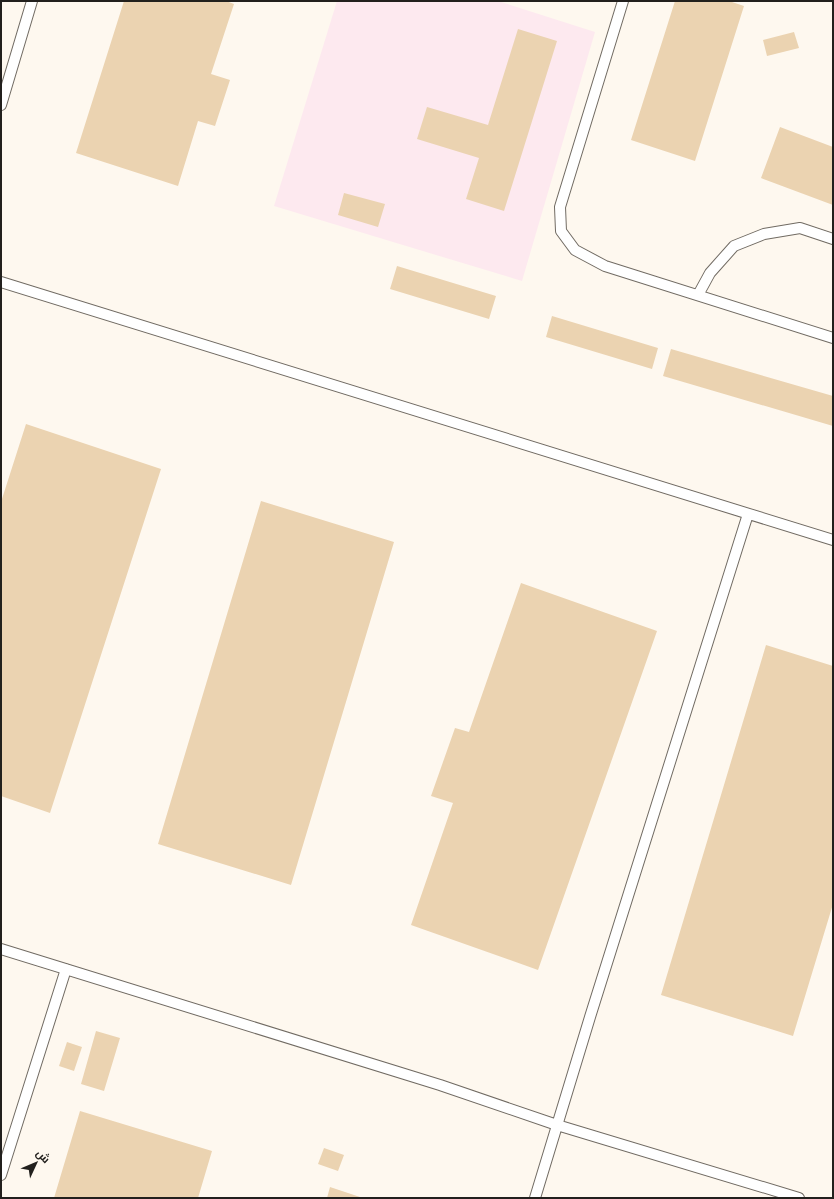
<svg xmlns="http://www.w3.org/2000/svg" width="834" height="1199" font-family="'Open Sans',Cairo,sans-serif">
<rect width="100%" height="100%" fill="#fef8ef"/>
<!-- industrial -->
<path fill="#fde9ef" d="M337 1H498L595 32 522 281 274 206Z"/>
<!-- building -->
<path fill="#ebd3b1" d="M124 1H226L234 4 211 74 230 80 215 126 198 121 178 186 76 153Z
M675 1H729L744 6 695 161 631 140Z
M518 29 557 41 504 211 466 199 479 158 417 139 427 107 488 125Z
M794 32 799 48 767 56 763 40Z
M780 127 833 147V205L761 178Z
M344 193 385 204 378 227 338 215Z
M397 266 496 296 489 319 390 289Z
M552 316 658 348 652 369 546 337Z
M671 349 833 396V426L663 376Z
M26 424 161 469 50 813 1 796V502Z
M261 501 394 542 291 885 158 844Z
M521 583 657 631 538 970 411 925 453 803 431 796 455 728 469 732Z
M766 645 833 666V904L793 1036 661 995Z
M96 1031 120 1038 104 1091 81 1084Z
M67 1042 82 1047 74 1071 59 1066Z
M80 1111 212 1151 198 1198H54Z
M324 1148 344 1155 338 1171 318 1164Z
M330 1187 363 1198H327Z"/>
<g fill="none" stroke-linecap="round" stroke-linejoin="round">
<defs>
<path id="service" d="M623 1 560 207 561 231 575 250 605 266 833 338
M1 105 32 1
M1 282 833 540
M698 295 710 273 734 246 764 234 800 228 833 239
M1 949 440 1085 557 1125 799 1198
M1 1175 66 969
M535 1198 590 1017 748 514"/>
</defs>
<!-- service casing -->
<use href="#service" stroke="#716b63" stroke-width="12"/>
<!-- service -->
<use href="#service" stroke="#fff" stroke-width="10"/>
</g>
<!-- border -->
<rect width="834" height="1199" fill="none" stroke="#22201d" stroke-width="4"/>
<!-- north arrow -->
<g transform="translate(36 1163) rotate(46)" stroke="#fef8ef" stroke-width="3" paint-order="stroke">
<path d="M0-3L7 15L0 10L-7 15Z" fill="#22201d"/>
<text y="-6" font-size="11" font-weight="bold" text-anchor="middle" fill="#22201d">ش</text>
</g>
</svg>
